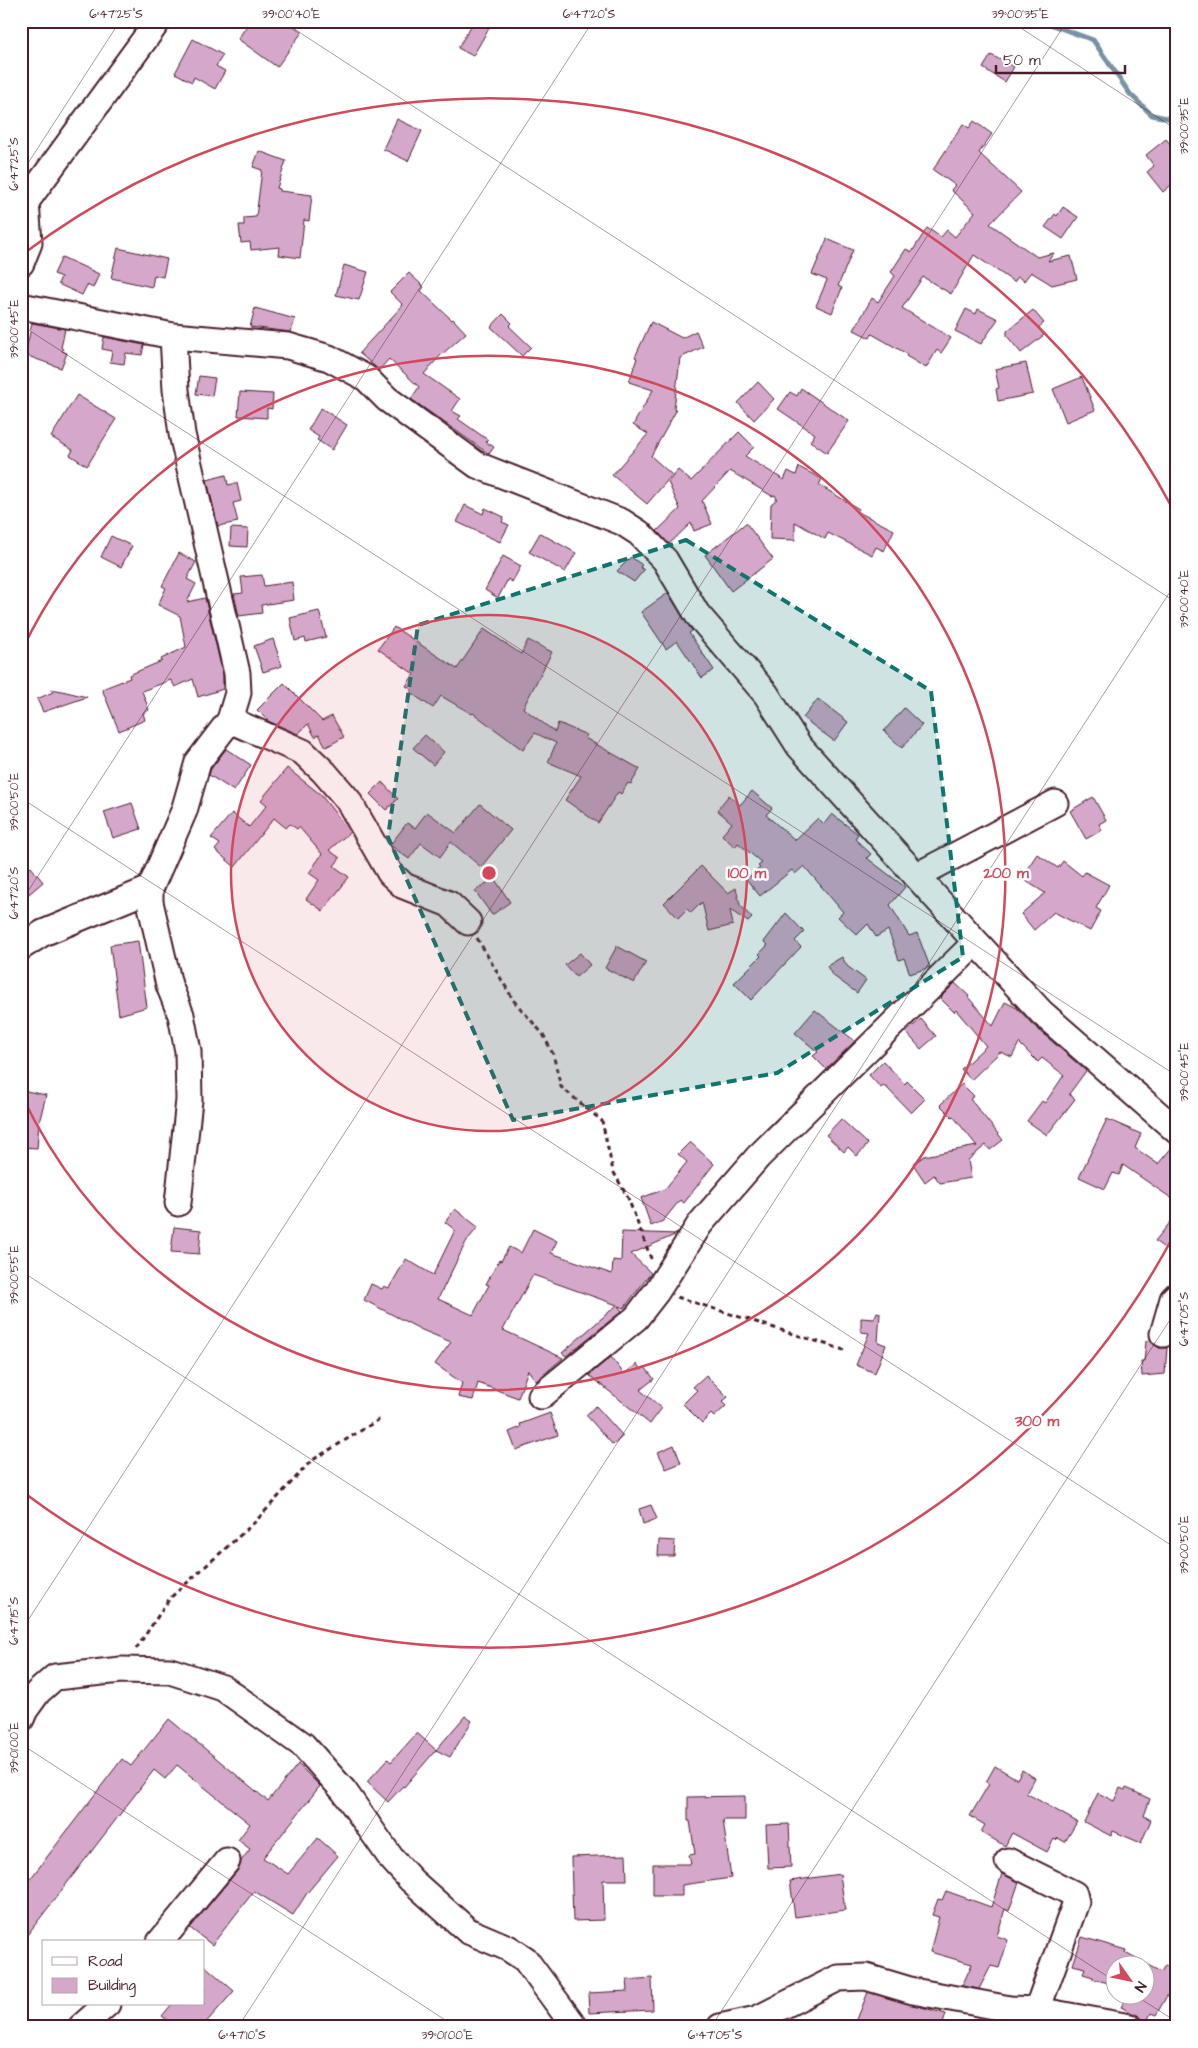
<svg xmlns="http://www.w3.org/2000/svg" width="1198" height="2048" font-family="'Architects Daughter',sans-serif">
<rect width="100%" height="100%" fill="#fff"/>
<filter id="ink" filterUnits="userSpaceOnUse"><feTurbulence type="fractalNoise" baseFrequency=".02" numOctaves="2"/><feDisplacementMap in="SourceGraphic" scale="10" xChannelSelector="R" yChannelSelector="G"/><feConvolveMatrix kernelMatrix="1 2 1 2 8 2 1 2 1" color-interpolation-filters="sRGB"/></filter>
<g filter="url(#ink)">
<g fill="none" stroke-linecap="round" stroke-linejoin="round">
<!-- stream -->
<path stroke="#7692a4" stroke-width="5" d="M1041 21 1093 40 1130 94 1152 115 1177 120"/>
</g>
<!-- building -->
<path fill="#d5a8cb" stroke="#4a1f2b" d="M250 21H287L302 32 277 67 238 39Z
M474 21H493L473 56 458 48Z
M193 39 223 55 216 66 225 71 215 89 194 77 192 82 175 73Z
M991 55 1014 67 1005 82 983 68Z
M397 119 422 131 408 161 383 149Z
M974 121 992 134 979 153 1021 192 990 224 1037 257 1054 253 1048 261 1071 256 1077 279 1052 285 1031 272 1024 281 1018 277 1014 282 974 255 951 294 923 277 902 308 951 338 941 353 937 350 926 368 906 356 907 354 872 334 870 338 854 330 872 298 878 302 895 276 891 272 906 249 912 252 927 228 941 237 947 230 955 237 975 212 951 190 955 185 933 170 963 124 969 128Z
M1166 139 1177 152V180L1163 192 1147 172 1154 166 1146 155Z
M259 151 286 161 277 188 280 189V191L312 195 309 221 304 220 300 258 279 255 280 247 251 250 250 242 241 243 239 225H244V218L256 217 262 170 253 167Z
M1063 207 1078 217 1063 239 1045 227 1055 214 1057 216Z
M827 239 853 250 838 286 842 288 832 313 816 306 827 280 812 274Z
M118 248 167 259 163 277 154 275 152 287 111 278Z
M62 257 99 274 93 288 87 285 82 295 58 284 61 277 54 274Z
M344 265 368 272 359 300 336 295Z
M409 273 424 287 421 291 452 320 453 319 466 333 440 356 424 374 460 399 452 411 461 416 458 419 488 440 486 442 494 447 489 454 411 399 419 387 389 359 379 370 359 353 403 305 390 292Z
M255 308 295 319 291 332 250 327Z
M966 309 976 314 978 309 998 319 981 344 955 331Z
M1033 310 1044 323 1038 328 1044 335 1021 353 1007 336V331Z
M503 314 512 323 509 326 531 347 522 356 491 327Z
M651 322 682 338 696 331 703 347 680 358 674 409 676 411 651 456 672 475 647 504 612 475 648 434 633 425 653 390 629 382 637 358 635 357Z
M32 323 65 329 61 348 63 349 62 351 67 353 61 368 25 355Z
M104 337 144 345 142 355 126 353 124 364 110 362 112 351 102 349Z
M1026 363 1033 394 998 401 996 389 999 388 995 369Z
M199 376 215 378 212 396 196 394Z
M1082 377 1095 410 1066 422 1053 389Z
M758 382 774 399 754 420 738 403Z
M801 388 849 421 827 453 810 441 815 434 778 409 790 392 797 396Z
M240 392 273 394 272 409 267 408V418L238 416Z
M77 395 116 419 87 466 70 455 73 450 51 437Z
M321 408 347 425 332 450 317 440 319 437 308 430Z
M739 432 754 447 745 456 784 480 788 471 796 475 799 467 822 479 819 485 859 509 858 512 894 530 884 551 876 547 872 555 828 533 825 539 795 522V540L770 539 771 504 777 499 775 495 772 496 730 471 702 501 712 524 694 531 691 523 669 544 657 531 680 509 668 482 678 470 691 481Z
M226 475 228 485 237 483 241 501 233 503 238 522 218 526 207 480Z
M465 505 483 514 485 508 504 517 502 522 509 525 500 542 457 522Z
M746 523 773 559 731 591 705 555Z
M231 528 248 529 247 547 230 546Z
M540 533 576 553 565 572 529 552Z
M111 536 132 546 121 567 101 557Z
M179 553 196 562 187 579 196 584 187 602 205 598 223 675V689L198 697 193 679 175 687 171 680 142 691 149 710 143 713 145 720 119 731 102 689 130 678 129 675 162 661 161 659 186 647 180 616 158 605 166 588 162 586Z
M503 556 521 566 512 582 508 579 498 598 485 590Z
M631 557 642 565 640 567 644 570 634 582 617 571Z
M262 575 264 586 292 582 294 600 261 605 262 613 239 616 234 594 243 593 241 577Z
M668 593 692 631 689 633 714 670 702 678 677 641 666 649 641 612Z
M319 611 326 637 306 642 305 638 295 641 290 618Z
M394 627 457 669 484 629 521 654 528 640 552 652 523 708 555 732 558 723 587 735 585 738 640 769 631 784 628 783 621 794 618 792 598 823 565 800 581 776 548 762 556 743 535 733 523 750 473 713 472 714 441 696 433 708 411 693V689L406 686 414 674 378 649Z
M273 639 282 666 263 672 254 646Z
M284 683 322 721 332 716 344 737 326 747 319 734 315 737 308 724 298 734 268 721 257 710Z
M51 689 62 691 87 697 43 712 37 699 53 692Z
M818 699 848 722 834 741 803 718Z
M904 708 922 725 902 748 884 731Z
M425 735 444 752 433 765 413 748Z
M226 749 251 765 234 791 209 775 211 769Z
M287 768 320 794 350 832 329 850 340 858 334 866 349 877 323 911 306 899 319 880 309 873 322 854 299 827 297 829 290 824 286 828 274 818 235 867 215 850 220 844 211 838 232 813 249 827 267 805 261 800Z
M382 782 398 799 386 810 370 794Z
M752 791 772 808 766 815 795 840 818 818 824 824 832 814 858 834 855 839 871 854 867 858 905 887 890 905 909 936 917 933 930 967 910 974 904 958 899 960 888 930 876 937 868 924 857 935 838 917 843 912 804 866 795 874 792 870 760 896 746 879 760 868 758 866 762 863 738 843 735 847 722 835 732 823 717 810 729 795 740 805Z
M1093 797 1106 820 1099 824 1102 830 1086 839 1070 811Z
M132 803 141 829 113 838 104 812Z
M480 804 511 830 481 867 451 842 440 857 421 843 409 859 390 845 407 823 415 828 427 812 456 833Z
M1037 854 1058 868 1063 861 1082 876 1085 872 1109 885 1096 908 1101 911 1090 931 1054 912 1034 930 1021 914 1045 893 1021 878Z
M701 866 728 893 736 888 740 905 752 918 748 922 730 910 733 925 709 931 702 902 691 913 687 909 678 918 664 903Z
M31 867 43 882 29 894 21 885V875Z
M494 878 510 902 492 915 475 891Z
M786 913 804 932 795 941 801 947 751 1000 734 983 761 956 759 954 768 945 764 942Z
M138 941 147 1007 119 1015 110 945Z
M617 946 646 962 634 983 605 968Z
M580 953 590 965 576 977 565 965Z
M842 957 847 966 866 980 857 993 832 975 827 966Z
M955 983 969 996 968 997 993 1026 1005 1002 1017 1008 1032 1024 1086 1071 1069 1094 1075 1099 1047 1135 1027 1121 1042 1101 1045 1103 1064 1075 1042 1058 1038 1062 1019 1043 1012 1057 1000 1052 971 1080 961 1069 986 1046 956 1010 954 1012 940 998Z
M815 1010 855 1041 826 1069 813 1056 818 1052 795 1033Z
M921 1019 936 1036 921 1049 906 1032Z
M883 1061 905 1084 907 1081 925 1099 911 1113 887 1088 883 1086 881 1088 869 1075Z
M962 1084 974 1096 970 1099 1003 1140 990 1150 986 1145 968 1160 971 1178 940 1183 934 1175 925 1182 913 1164 924 1156 977 1146 953 1116 952 1117 940 1105Z
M21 1090 46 1095 39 1123 37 1148 21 1147Z
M841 1119 868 1144 857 1156 848 1147 844 1152 826 1135Z
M1107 1119 1141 1134 1135 1148 1158 1164 1174 1145H1177V1202L1123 1165 1119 1175 1113 1173 1105 1189 1079 1177Z
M690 1142 714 1164 684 1203 680 1200 663 1221 651 1226 641 1198 665 1189 687 1162 678 1154Z
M455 1209 478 1227 466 1242 438 1299 473 1315 489 1285 486 1284 499 1260 501 1261 509 1247 521 1253 533 1229 557 1241 551 1253 612 1274 613 1260 621 1261 622 1232 677 1234 631 1254 651 1273 624 1308 618 1306 622 1311 566 1356 562 1353 617 1305 533 1275 503 1330 563 1358 536 1381 528 1370 518 1398 478 1383 473 1400 458 1397 462 1383 435 1364 451 1342 422 1330 364 1300 371 1284 382 1289 384 1286 389 1288 406 1259 433 1275 455 1230 445 1222Z
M1177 1214V1258L1155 1241Z
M174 1227 201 1230 199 1254 171 1252Z
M877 1312 880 1313 878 1342 886 1345 875 1373 856 1365 869 1333 861 1332V1318L874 1319Z
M1146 1341H1151L1159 1348H1167L1165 1374 1142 1376 1141 1361H1144Z
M611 1357 624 1374 637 1364 641 1370 645 1367 654 1379 640 1390 662 1408 650 1424 589 1375Z
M706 1375 728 1397 722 1402 726 1406 714 1417 711 1414 702 1423 683 1404 697 1390 693 1387Z
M596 1406 623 1436 613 1445 586 1415Z
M550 1413 558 1435 516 1450 509 1432 521 1427 520 1424Z
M674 1445 681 1463 666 1469 658 1452Z
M651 1505 657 1519 643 1524 639 1509Z
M659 1540 675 1541 674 1556H658Z
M465 1716 472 1721 450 1757 436 1750 404 1787 403 1786 388 1802 367 1782 388 1759 391 1762 417 1733 436 1750Z
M169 1719 268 1801 298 1764 320 1786 263 1858 288 1874 318 1838 338 1856 307 1893 293 1915 254 1891 212 1945 190 1928 238 1870 241 1861 250 1849 238 1840 250 1824 177 1765 165 1779 154 1770 21 1943V1891L122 1759 131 1766Z
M995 1766 1017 1779 1022 1770 1035 1778 1026 1793 1077 1822 1065 1842 1058 1838 1056 1840 1054 1839 1047 1852 1012 1833 1005 1846 981 1832 985 1825 970 1816 989 1784 986 1782Z
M1120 1788 1125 1790 1126 1788 1131 1790 1150 1799 1144 1816 1151 1820 1141 1843 1113 1831 1111 1836 1084 1822 1098 1793 1114 1801Z
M745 1796V1820H723L731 1878 682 1885V1896H653V1864H691L689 1855 695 1854 690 1821H688V1797Z
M789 1824 791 1867 768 1868 766 1825Z
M626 1855 627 1880H603L604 1920 573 1921 571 1857Z
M840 1874 845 1910 795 1917 790 1881Z
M1002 1874 1019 1882 1009 1911 1005 1909 997 1936 1008 1940 999 1968 991 1966 979 1989 962 1986 972 1964 930 1952 939 1917 932 1915 938 1899 942 1900 946 1891 991 1907Z
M1082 1937 1126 1950 1125 1953 1161 1972 1165 1965 1177 1971V1978L1156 2015 1151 2013 1147 2021 1121 2007 1128 1996H1146V1966H1116V1985L1093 1979V1977L1083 1974 1085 1968 1073 1965Z
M204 1965 234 1991 202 2027H175L162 2016 172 2004H204Z
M652 1978 653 2010 589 2013 588 1993 628 1991 627 1980Z
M868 1992 946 2014 942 2027H854Z"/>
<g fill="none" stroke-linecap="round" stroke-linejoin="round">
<defs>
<path id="minor" d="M21 263 29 243 26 202 158 21
M21 306 173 336 288 346 329 358 366 378 387 399 477 465 622 522 639 533 665 560 697 614 766 694 799 746 976 942 1042 1013 1177 1131
M173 336 176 390 182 434 237 673 238 693 230 720 198 762 184 811 150 889V902L169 985 181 1015 188 1051 189 1100 178 1203
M230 720 303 752 324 772 348 800 390 873 404 886 449 904 468 922
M916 876 1055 803
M21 947 43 933 150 889
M1163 1334 1173 1299 1177 1295
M541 1396 636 1318 657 1291 700 1224 758 1157 976 942
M21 1719 25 1710 38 1692 55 1677 121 1670 170 1671 223 1688 303 1745 344 1791 391 1858 411 1880 468 1931 508 1948 525 1959 575 2027
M1008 1861 1074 1894 1076 1902 1037 2010
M160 1942 227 1861
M81 2027 107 2004
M720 2027 757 2019 838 1978 866 1977 913 1991 1010 2009 1037 2010 1130 2027"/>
</defs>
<!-- minor casing -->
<use href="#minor" stroke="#4a1f2b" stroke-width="29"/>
<!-- path -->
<path stroke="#4a1f2b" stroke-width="3" stroke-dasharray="5 4" stroke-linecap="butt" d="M477 938 514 1001 543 1034 553 1054 561 1087 602 1121 613 1171 628 1198 652 1261
M677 1297 844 1350
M136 1649 170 1598 255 1522 311 1461 380 1419"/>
<!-- minor -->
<use href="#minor" stroke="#fff" stroke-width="25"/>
</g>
</g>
<!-- marked area -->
<path fill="#0f766e" fill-opacity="0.2" stroke="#0f766e" stroke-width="4" stroke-dasharray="10 6" stroke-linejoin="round" d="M686 540 931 691 963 957 777 1073 513 1120 388 837 418 625Z"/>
<!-- ticks -->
<path fill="none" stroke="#4a1f2b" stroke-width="1" stroke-opacity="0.45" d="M282 21 1177 603M1010 21 1177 130M21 174 120 21M21 325 1177 1076M21 798 1177 1549M21 902 593 21M21 1271 1116 1982M21 1631 1067 21M21 1744 456 2027M1136 1996 1177 2022M238 2027 1177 581M711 2027 1177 1309"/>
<!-- distance rings -->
<circle cx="489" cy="873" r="258" fill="#d1495b" fill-opacity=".12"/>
<g fill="none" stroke="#d1495b" stroke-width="2.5">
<circle cx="489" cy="873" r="258"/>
<path d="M22 650A517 517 0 1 1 22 1096"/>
<path d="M1176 1231A775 775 0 0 1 23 1492M23 254A775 775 0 0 1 1176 515"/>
</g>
<circle cx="489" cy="873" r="8" fill="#d1495b" stroke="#fff" stroke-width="2.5"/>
<g font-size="15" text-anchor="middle" font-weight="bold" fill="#d1495b" stroke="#fff" stroke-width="5" stroke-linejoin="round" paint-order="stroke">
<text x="747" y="878">100 m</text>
<text x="1006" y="878">200 m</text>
<text x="1037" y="1426">300 m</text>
</g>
<!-- margin -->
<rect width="1198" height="2048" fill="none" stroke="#fff" stroke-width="55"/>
<!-- legend -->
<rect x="42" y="1940" width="162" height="65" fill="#ffffff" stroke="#b7a5aa"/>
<rect x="52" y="1957" width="25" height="8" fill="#ffffff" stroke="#b7a5aa"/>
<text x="88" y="1966" font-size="15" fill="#4a1f2b">Road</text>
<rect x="52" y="1978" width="25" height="15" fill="#d5a8cb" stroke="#b7a5aa"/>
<text x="88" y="1990" font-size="15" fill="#4a1f2b">Building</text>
<!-- north arrow -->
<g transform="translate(1130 1980) rotate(123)"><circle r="24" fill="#ffffff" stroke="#b7a5aa"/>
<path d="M0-4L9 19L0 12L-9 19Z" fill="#d1495b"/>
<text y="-8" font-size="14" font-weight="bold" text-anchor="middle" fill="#4a1f2b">N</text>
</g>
<!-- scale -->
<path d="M996 65v8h129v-8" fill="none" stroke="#4a1f2b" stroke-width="2.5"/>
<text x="1003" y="65" font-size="15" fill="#4a1f2b" stroke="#ffffff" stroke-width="4" paint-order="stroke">50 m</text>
<rect x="28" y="28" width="1142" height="1992" fill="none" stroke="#4a1f2b" stroke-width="2"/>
<g font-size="12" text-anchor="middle" fill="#4a1f2b">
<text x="116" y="18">6°47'25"S</text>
<text x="291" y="18">39°00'40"E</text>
<text x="589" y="18">6°47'20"S</text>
<text x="1020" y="18">39°00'35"E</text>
<text transform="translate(1184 126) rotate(-90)" y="4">39°00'35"E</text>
<text transform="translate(14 164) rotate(-90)" y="4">6°47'25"S</text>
<text transform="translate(14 329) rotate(-90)" y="4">39°00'45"E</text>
<text transform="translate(1184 599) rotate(-90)" y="4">39°00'40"E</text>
<text transform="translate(14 802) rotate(-90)" y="4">39°00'50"E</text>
<text transform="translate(14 893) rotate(-90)" y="4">6°47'20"S</text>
<text transform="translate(1184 1072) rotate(-90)" y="4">39°00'45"E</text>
<text transform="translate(14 1275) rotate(-90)" y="4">39°00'55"E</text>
<text transform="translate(1184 1319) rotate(-90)" y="4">6°47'05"S</text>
<text transform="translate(1184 1545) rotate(-90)" y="4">39°00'50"E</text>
<text transform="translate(14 1621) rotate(-90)" y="4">6°47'15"S</text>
<text transform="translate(14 1748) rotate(-90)" y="4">39°01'00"E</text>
<text x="242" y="2039">6°47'10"S</text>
<text x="447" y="2039">39°01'00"E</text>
<text x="715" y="2039">6°47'05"S</text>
</g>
</svg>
